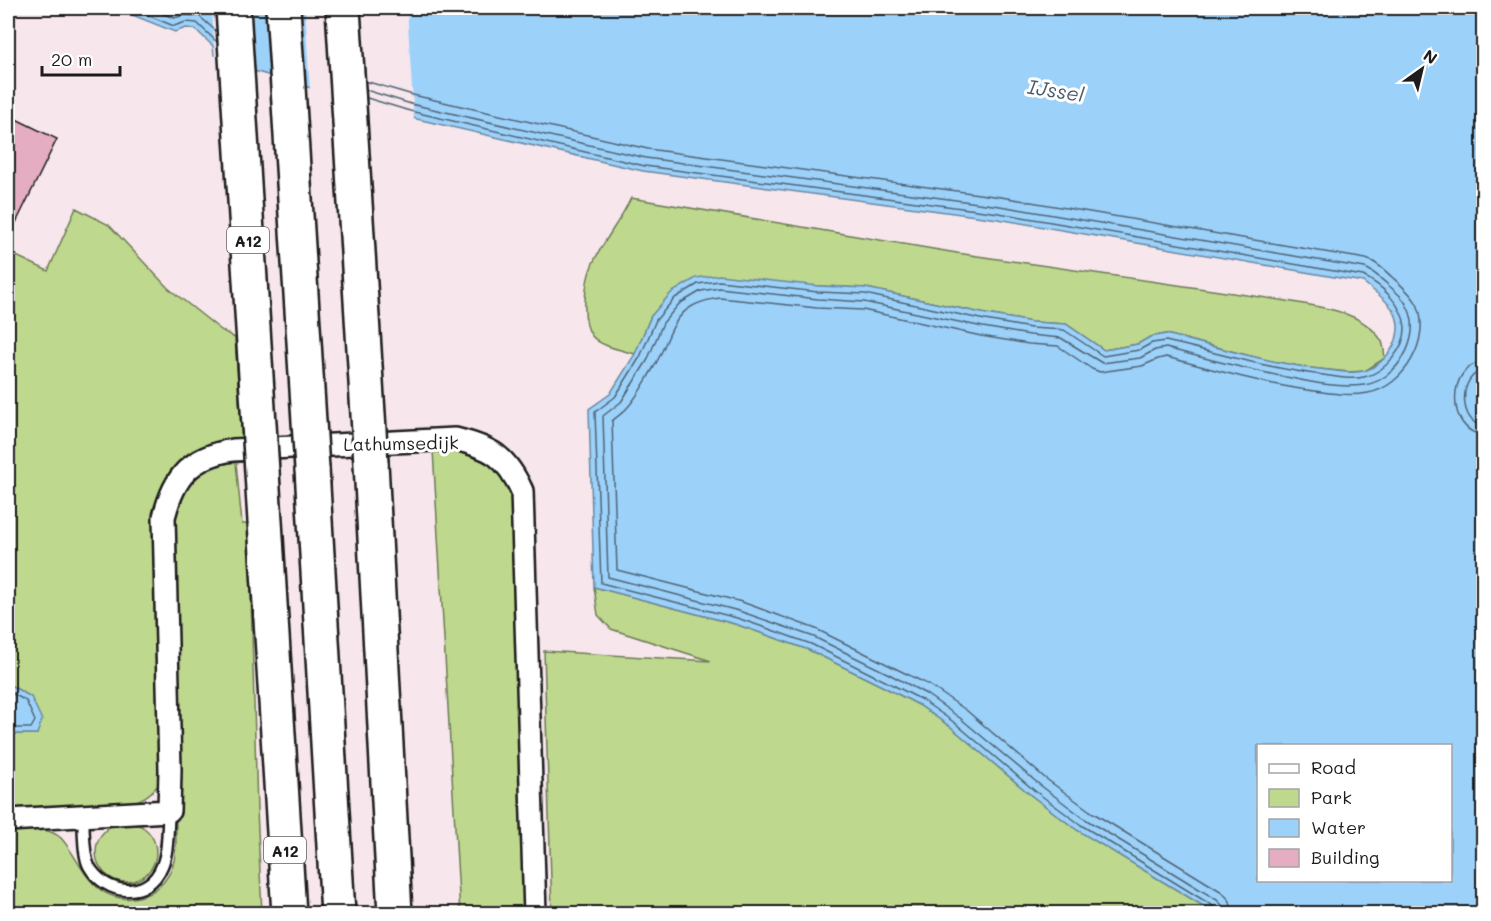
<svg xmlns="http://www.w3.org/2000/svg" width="1491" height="921" font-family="Mali,sans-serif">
<rect width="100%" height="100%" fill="#f7e6ec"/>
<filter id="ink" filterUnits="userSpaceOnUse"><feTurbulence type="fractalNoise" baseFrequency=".0167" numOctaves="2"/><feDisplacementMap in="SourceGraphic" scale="12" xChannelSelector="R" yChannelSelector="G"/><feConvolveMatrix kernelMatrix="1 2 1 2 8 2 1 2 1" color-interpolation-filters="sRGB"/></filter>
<g filter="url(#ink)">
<!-- green -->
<path fill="#bed88e" stroke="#6d7a55" stroke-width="1.5" d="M631 198 957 253 1287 301C1318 307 1362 310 1381 340 1384 344 1384 352 1385 358L1365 371 1349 372 1310 368 1266 360 1166 334 1150 337 1138 344 1104 350 1066 324 1032 322 986 314 866 288 819 286 651 316 635 354C622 350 601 347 592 336 580 320 585 280 593 263 604 240 620 221 631 198Z
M76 208 109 225 168 288 221 330 235 338 242 443 170 478 159 784C150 795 142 800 128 804L8 814V734H37L31 697 8 684V252L48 271Z
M1483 374V425L1478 396Z
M455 447 494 464 512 489 528 913H460L433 450Z
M242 458 243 462 236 463 242 524H249L257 810 262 913H8V828C23 828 48 826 61 838 73 851 80 870 93 883 117 910 163 900 173 864 175 859 175 852 176 846L174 501 202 465Z
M594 587 735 624 767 635 809 650 882 686 919 705 952 728 1032 796 1077 830 1215 913H552L544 651 711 661 611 629 598 615Z
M96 852a30 30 0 1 1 60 0a30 30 0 1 1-60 0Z"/>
<!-- water -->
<path fill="#9cd1fa" stroke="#6989a1" stroke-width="1.5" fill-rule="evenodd" d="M115 8H1483L1484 374 1478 396 1484 425 1483 913H1215L1077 830 1032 796 952 728 919 705 882 686 809 650 767 635 735 624 594 587 589 409 610 394 635 354 651 316 671 293 696 278 719 275 819 286 866 288 986 314 1032 322 1066 324 1104 350 1138 344 1150 337 1166 334C1219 348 1273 364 1327 370 1339 371 1352 374 1364 371 1378 367 1391 354 1396 340 1405 310 1383 299 1363 282L998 219 643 171 408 117 234 65 214 55 213 46 195 29 186 28 175 32ZM1258 746H1450V880H1258Z
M8 684 31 697 42 720 37 734H8Z"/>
<!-- pier -->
<path fill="#f7e6ec" d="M212 8H252L256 75 233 68 215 59Z
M305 8H407L414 121 310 91Z"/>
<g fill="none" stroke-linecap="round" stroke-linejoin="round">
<!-- shore -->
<path stroke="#4f6475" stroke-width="1.5" d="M130 8 174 26 186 22 197 23 217 42
M149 8 174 18 185 15 199 16 216 31
M365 81 413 95 648 149 1001 197 1366 259C1377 262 1384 270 1392 277 1401 285 1411 293 1417 304 1432 339 1404 387 1368 393 1352 396 1337 394 1322 392 1269 386 1217 370 1166 357L1158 359 1142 366 1100 372 1092 369 1058 346 1029 344 981 336 863 310 817 308 720 298C671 304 674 332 654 367 646 380 637 398 626 409 622 414 616 417 612 421L617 570 742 602 816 629 929 685 966 710 1045 778 1090 811 1222 892 1230 901 1232 914
M366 90 411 104 646 158 1000 206 1365 268C1373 271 1380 278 1387 284 1395 291 1404 298 1408 308 1423 338 1396 381 1364 385 1340 388 1314 383 1291 378 1249 370 1207 359 1166 348L1155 350 1140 358 1102 363 1061 338 1030 335 983 327 864 302 818 299 719 288 701 291 679 304 663 323 647 361 621 402 603 416 608 577 739 611 771 622 814 637 889 674 926 694 960 718 1040 785 1085 819 1217 900 1222 905 1223 914
M367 98 410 111 645 166 999 213 1363 276C1382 285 1403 305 1405 327 1406 348 1384 373 1364 377 1350 380 1336 377 1323 375 1270 369 1218 353 1166 341L1152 343 1139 350 1103 356 1064 330 1031 328 985 320 865 294 818 292 719 281 698 284 675 298 656 320 640 357 615 397 595 412 601 583 737 618 769 629 811 644 885 681 922 700 955 723 1035 791 1081 825 1213 906 1216 914
M1484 362C1446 364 1446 433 1484 435
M1484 371C1458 373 1458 424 1484 426
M8 691 26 701 35 721 31 728H8"/>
</g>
<!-- building -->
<path fill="#e4adc1" stroke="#1c1c1c" stroke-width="1.5" d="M14 118 57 139 8 239V132Z"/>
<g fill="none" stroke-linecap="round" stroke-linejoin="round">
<defs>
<path id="service" d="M83 816C84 829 83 855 89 866 105 895 148 901 162 866 169 850 167 829 169 811"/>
<path id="minor" d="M8 820 169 811 170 770 164 517C174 477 190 457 233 450L455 439C492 448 506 456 522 491L535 914"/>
<path id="motorway" d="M371 463 395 914
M312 469 338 914
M262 472 289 914"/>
</defs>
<!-- service casing -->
<use href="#service" stroke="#1c1c1c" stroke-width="15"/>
<!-- minor casing -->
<use href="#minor" stroke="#1c1c1c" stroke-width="26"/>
<!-- motorway casing -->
<use href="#motorway" stroke="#1c1c1c" stroke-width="38"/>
<!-- service -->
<use href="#service" stroke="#fff" stroke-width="10"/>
<!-- minor -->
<use href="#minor" stroke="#fff" stroke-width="21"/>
<!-- motorway -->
<use href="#motorway" stroke="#fff" stroke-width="33"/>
<defs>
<path id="motorway-bridge" d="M233 8 262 472
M283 8 312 469
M343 8 371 463"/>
</defs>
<!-- motorway-bridge casing -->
<use href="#motorway-bridge" stroke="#1c1c1c" stroke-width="38" stroke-linecap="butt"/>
<!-- motorway-bridge -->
<use href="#motorway-bridge" stroke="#fff" stroke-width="33"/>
</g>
</g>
<g text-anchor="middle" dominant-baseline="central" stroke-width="6" stroke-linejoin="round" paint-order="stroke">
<!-- shield labels -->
<g fill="#fff" stroke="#606060" stroke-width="1.5">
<rect x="227" y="227" width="42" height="26" rx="4.5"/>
<rect x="264" y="837" width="42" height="26" rx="4.5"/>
</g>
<g font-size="16" font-weight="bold" fill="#1c1c1c">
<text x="248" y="240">A12</text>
<text x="285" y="850">A12</text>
</g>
<!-- street labels -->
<g font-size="18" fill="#1c1c1c" stroke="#fff">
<text transform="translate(401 443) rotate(-1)">Lathumsedijk</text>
</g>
<!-- water labels -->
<g font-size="20" font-style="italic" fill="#495b6a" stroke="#fff">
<text transform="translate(1056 90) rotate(9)">IJssel</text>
</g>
</g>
<!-- margin -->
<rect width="1491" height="921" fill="none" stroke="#fff" stroke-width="30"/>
<rect x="15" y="15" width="1461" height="891" fill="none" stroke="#1c1c1c" stroke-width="2" filter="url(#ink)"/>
<!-- legend -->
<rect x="1257" y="744" width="195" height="138" fill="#ffffff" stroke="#a4a4a4" stroke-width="1.5"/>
<rect x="1269" y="764" width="30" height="9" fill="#ffffff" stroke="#a4a4a4" stroke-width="1.5"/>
<text x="1311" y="774" font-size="18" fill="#1c1c1c">Road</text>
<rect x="1269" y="789" width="30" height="18" fill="#bed88e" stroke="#a4a4a4" stroke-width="1.5"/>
<text x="1311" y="804" font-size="18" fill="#1c1c1c">Park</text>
<rect x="1269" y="819" width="30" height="18" fill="#9cd1fa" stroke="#a4a4a4" stroke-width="1.5"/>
<text x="1311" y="834" font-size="18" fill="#1c1c1c">Water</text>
<rect x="1269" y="849" width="30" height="18" fill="#e4adc1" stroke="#a4a4a4" stroke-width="1.5"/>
<text x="1311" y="864" font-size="18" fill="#1c1c1c">Building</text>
<!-- north arrow -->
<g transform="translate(1422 69) rotate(34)" stroke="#ffffff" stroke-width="4.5" paint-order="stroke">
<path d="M0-4.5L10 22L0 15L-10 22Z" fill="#1c1c1c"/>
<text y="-9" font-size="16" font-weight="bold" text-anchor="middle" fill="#1c1c1c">N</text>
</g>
<!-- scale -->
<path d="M42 66v9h78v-9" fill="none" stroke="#1c1c1c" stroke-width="3"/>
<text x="51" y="66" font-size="18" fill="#1c1c1c" stroke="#ffffff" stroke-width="4.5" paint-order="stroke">20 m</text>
</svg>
